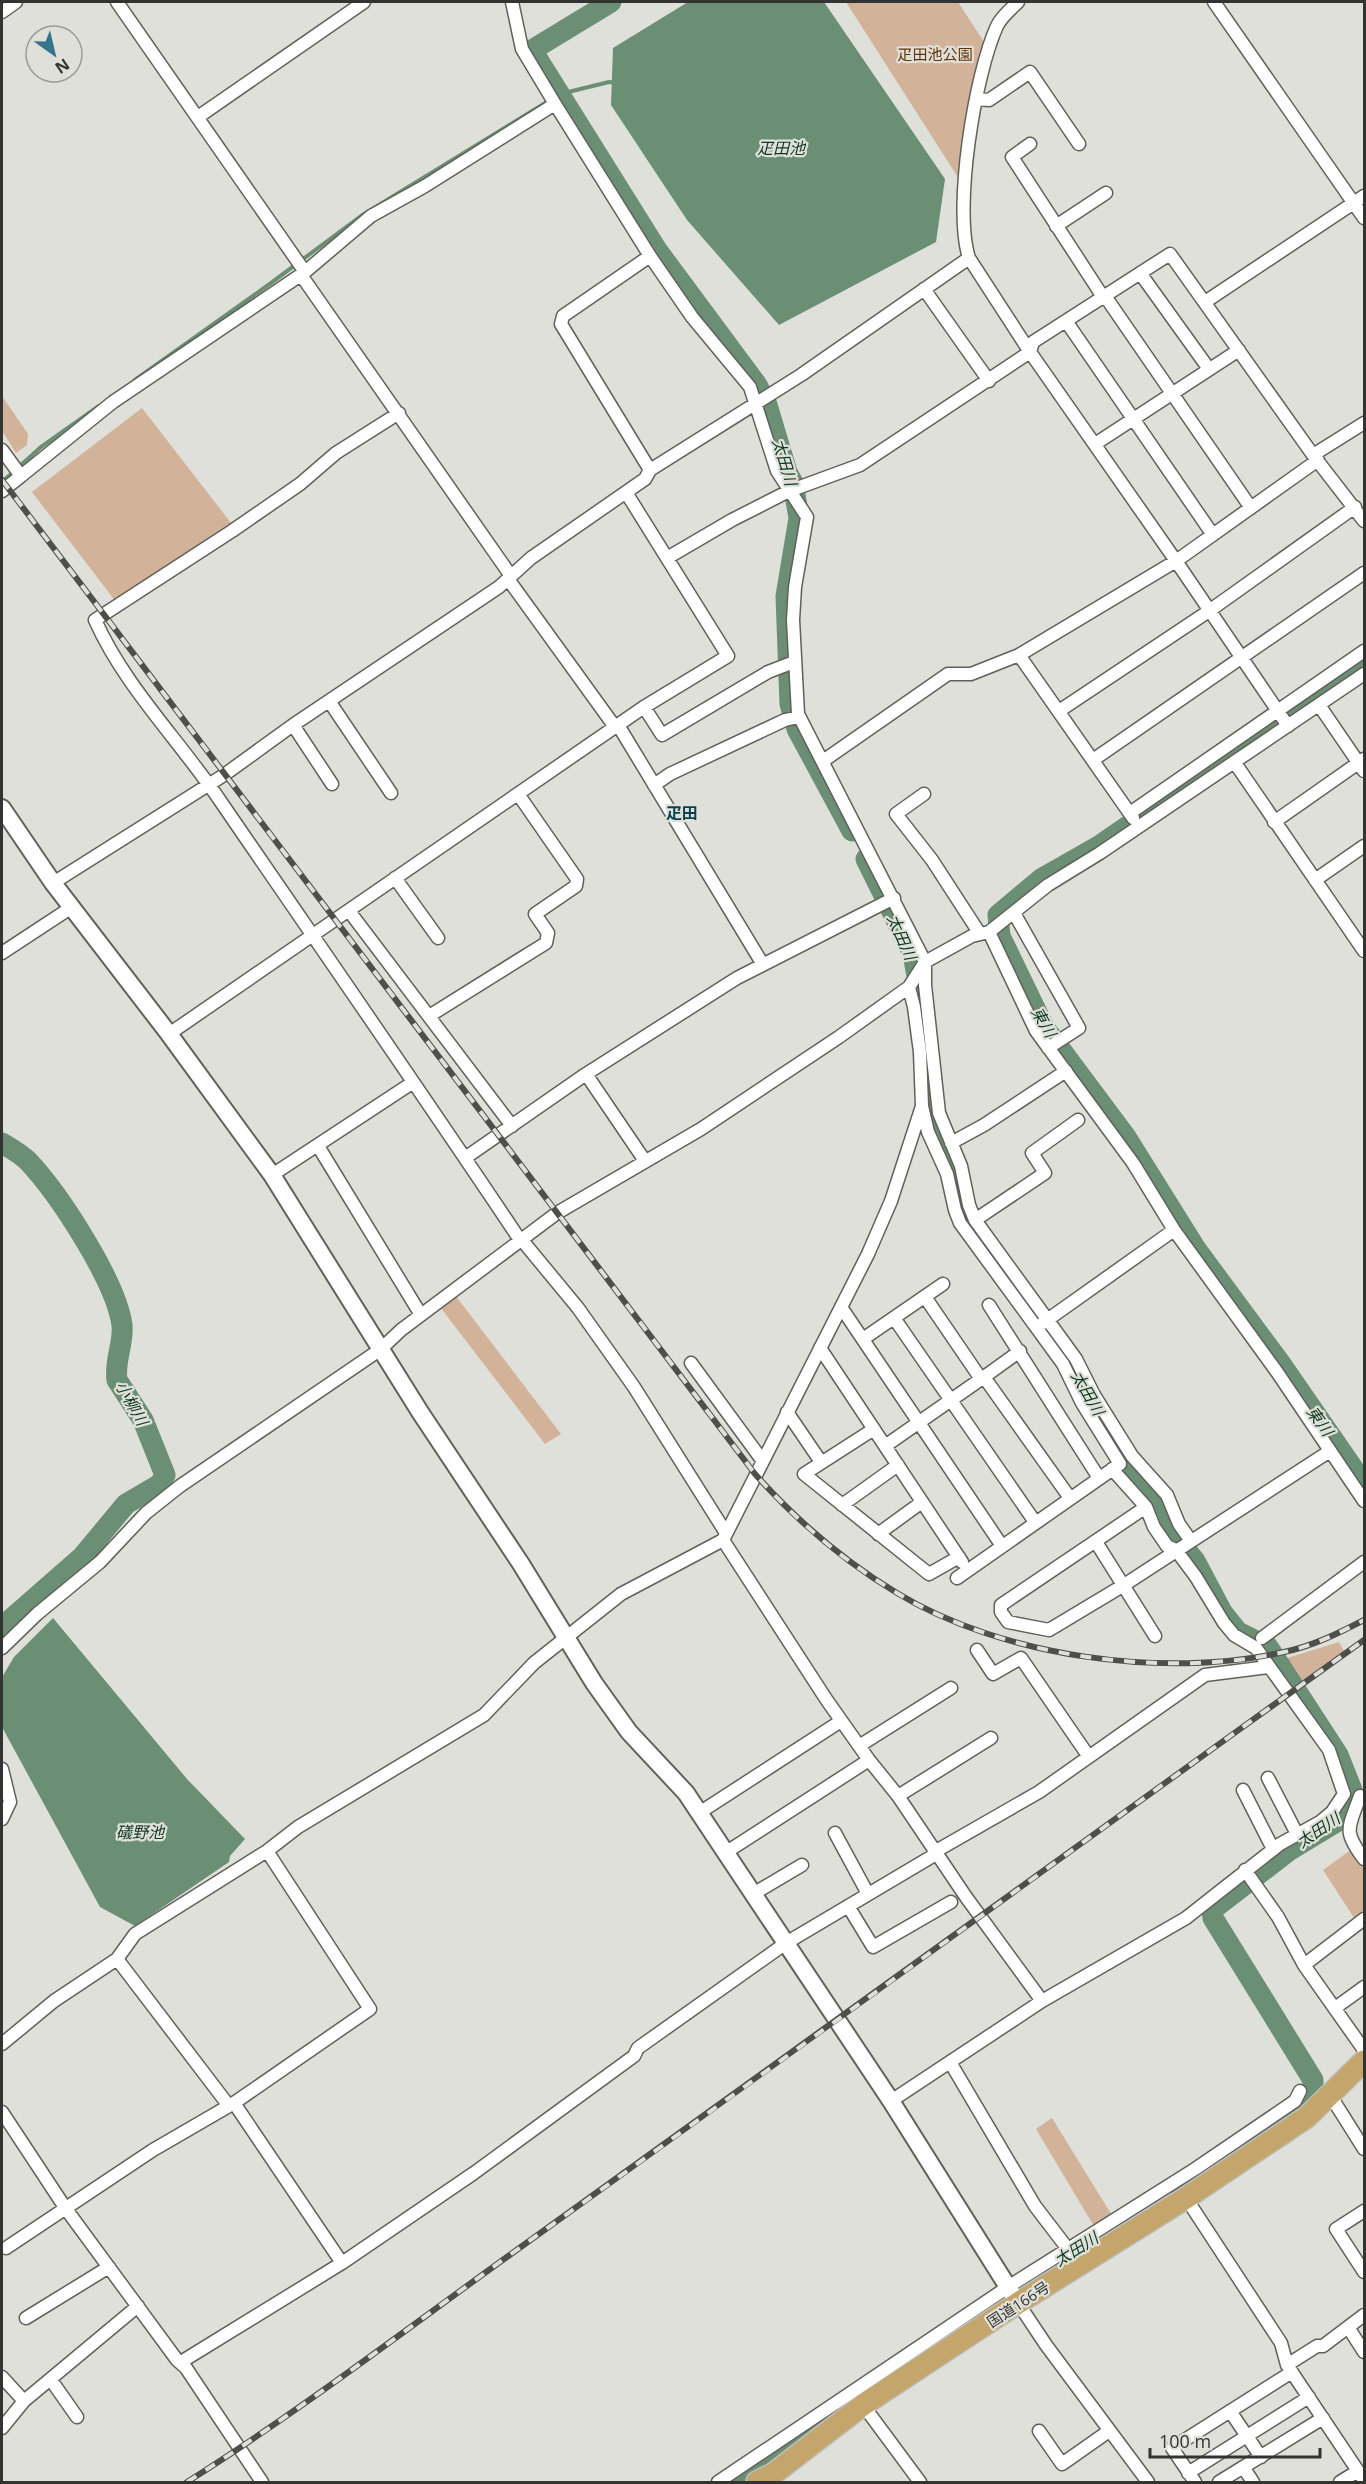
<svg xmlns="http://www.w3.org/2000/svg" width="1366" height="2484" font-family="'Open Sans','Noto Sans JP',sans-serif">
<rect width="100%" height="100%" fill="#e0e0da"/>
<!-- green -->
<path fill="#d3b29a" d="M846 2H958L986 45 959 179Z
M2 396 28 434 27 445 16 453 2 431Z
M142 408 231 523 116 602 32 492Z
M455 1295 561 1434 545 1444 440 1307Z
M1339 1642 1345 1653 1296 1688 1284 1659Z
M1352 1849 1364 1866V1914L1356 1921 1323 1870Z
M1052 2118 1113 2217 1095 2228 1036 2129Z"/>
<!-- water -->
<path fill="#6a8f74" d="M688 2H824L945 179 936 242 779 325 687 220 611 105 613 48Z
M53 1618 187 1779 245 1839 230 1856 229 1862 135 1926 100 1907 2 1727V1677L14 1657Z"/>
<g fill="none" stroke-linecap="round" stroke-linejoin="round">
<!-- stream -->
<path stroke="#6a8f74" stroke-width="4" d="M135 380 271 283 361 216 560 94 609 82 617 83
M2 482 41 447 99 406"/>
<!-- river -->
<path stroke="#6a8f74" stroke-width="21" d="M611 2 532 50 657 250 757 385 767 405 787 472 793 483 799 518 786 596 790 704 797 729 852 831
M1364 663 1099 846 1041 879 998 915 1000 936 1044 1027 1126 1137 1196 1249 1281 1364 1364 1484
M866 859 913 954 921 998 929 1096 936 1129 958 1185 965 1218 1003 1268
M2 1143C10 1148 21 1154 28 1161 59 1194 116 1281 122 1325 124 1343 114 1361 117 1380L143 1420 165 1475 160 1484 126 1504 82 1557 2 1627
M1057 1342 1126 1458 1167 1511 1177 1539 1195 1561 1222 1612 1238 1632 1268 1647 1338 1755 1352 1790 1348 1808 1338 1821 1290 1850 1212 1910 1213 1918 1313 2080V2094L1289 2117 1179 2186
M731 2482 904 2364"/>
<defs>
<path id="minor" d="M117 2 305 272
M512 2 522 49 555 104 650 256 692 317 750 387 777 471 807 517 795 587 793 620 798 714 925 962V985L939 1113 961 1166 969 1205 975 1220 1076 1359 1094 1395 1132 1456 1167 1495 1179 1524 1191 1541
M1214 2 1364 218
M2 12 16 2
M977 99 989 100 1030 72 1079 144
M198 117 364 2
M1030 144 1012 157 1103 297
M1056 226 1106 193
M1140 273 1209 369
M301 275 511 576
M924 289 989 381
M1105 296 1251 508
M1205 302 1364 196
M1066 321 1213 535
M399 413 336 453 300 484 232 531 95 620C125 687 180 741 221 802 321 948 422 1093 520 1240
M1095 444 1239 350
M2 450 21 476 113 402 305 272 371 216 425 186 555 104
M1313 455 1364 423
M650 470 561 324 563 316 650 256
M2 491 21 476
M667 558 732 520 789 491 860 465 1030 352 969 258C953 208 975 74 997 26 1001 17 1011 9 1018 2
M508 579 615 727
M1019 655 1133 818
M329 701 391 793
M1319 705 1364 771
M644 707 662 735 768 672 794 662
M1059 711 1209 611 1355 507
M293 725 332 784
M618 725 762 963
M1288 726 1176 561 1030 352 1033 342 1170 254 1313 455 1364 521
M1093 760 1364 573
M823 761 948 674H971L1019 655 1176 561 1318 460
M1235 763 1364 951
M654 785 670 774 785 720 799 717
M924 794 896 814 932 860 980 934
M1130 813 1364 651
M1274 822 1364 759
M395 878 438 938
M1315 880 1364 846
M53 883 224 775 293 725 499 587 531 558 645 479 650 470 801 375 969 258
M349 911 512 1126
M1014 913 1079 1028 1048 1048
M989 932 1036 1031 1133 1163 1174 1230 1277 1372 1364 1501
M2 953 72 907
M909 987 914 1007 920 1052 922 1106 928 1132 947 1174 955 1210 960 1223 1063 1364 1082 1403 1120 1464 957 1578
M429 1016 546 943 548 933 535 914 576 886 577 879 518 794
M169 1034 644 707 728 656 627 494
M586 1074 645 1161
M951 1143 984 1125 1066 1071
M318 1146 421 1315
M465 1158 586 1074 737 978 894 898
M272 1175 412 1083
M975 1220 1045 1173 1032 1153 1078 1120
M521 1239 578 1308 634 1387 726 1533
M925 1297 981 1379
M989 1305 1099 1478
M841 1307 1002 1546
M894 1318 1035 1522
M1043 1323 1174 1230
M863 1339 943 1284
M820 1348 962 1562
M691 1363 762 1460
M984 1377 1020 1351
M787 1412 821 1462
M874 1429 804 1474 929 1574 959 1557
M885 1446 984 1377 1070 1498
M1112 1469 1146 1507 1154 1527 1167 1546 1176 1550 1196 1577 1224 1623 1234 1635 1256 1648 1329 1750 1344 1794
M842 1505 898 1465
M1146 1507 1001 1605V1612L1008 1622 1049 1630 1124 1585 1330 1451
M878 1534 922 1502
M723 1540 826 1699 869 1760 898 1796 966 1897 1042 2001
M1096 1542 1155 1636
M1262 1638 1364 1562
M2 1648 37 1614 100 1562 146 1513 180 1486 381 1349 401 1330 557 1213 701 1129 839 1037 909 987 925 962 972 936 989 932 1048 885 1100 853 1364 674
M977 1650 993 1674 1021 1658 1089 1757
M859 1746 951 1688
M2 1769 10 1802 2 1819
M1268 1778 1297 1834
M1243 1790 1273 1849
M898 1796 991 1738
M1360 1796C1349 1828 1342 1830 1364 1859
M699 1813 841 1721
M835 1833 868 1894
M725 1853 869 1760
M1245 1870 1278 1917 1304 1965 1364 2050
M753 1894 802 1865
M848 1906 873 1947 951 1902
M117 1959 229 2106
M1304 1965 1364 1919
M1335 2008 1364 1987
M2 2044 54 2001 117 1959 135 1934 267 1851 298 1827 484 1715 534 1663 621 1594 723 1540 868 1254 891 1201 922 1106
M950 2062 1035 2206 1071 2253
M1330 2095 1364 2149
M891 2101 1042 2001 1186 1918 1280 1844 1320 1822 1332 1812 1344 1794
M234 2103 342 2263
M2 2112 66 2209 177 2360 186 2368 262 2482
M1186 2198 1281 2343 1287 2365 1364 2480
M1364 2211 1336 2229 1364 2272
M6 2248 153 2150 234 2103 370 2009 267 1851
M1018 2303 1046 2345 1148 2482
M26 2318 109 2267
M1348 2327 1364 2352
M181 2362 342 2263 474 2173 634 2056 638 2048 786 1943 931 1857 936 1851 1039 1792 1205 1675 1268 1667
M1287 2365 1317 2346H1323L1364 2315
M2 2377 24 2401
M51 2380 77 2417
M863 2405 920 2482
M1230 2411 1261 2457
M2 2428 24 2401 138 2306
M1039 2431 1062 2464 1109 2431
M1243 2467 1253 2482
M1188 2473 1309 2397
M718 2482 1008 2287 1195 2169 1295 2101 1300 2091
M1195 2482 1172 2448 1292 2372
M1219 2482 1323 2418
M1340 2482 1358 2471"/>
<path id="tertiary" d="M2 808 53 883 169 1034 272 1175 420 1412 521 1564 594 1683 629 1732 686 1793 891 2101 1018 2303"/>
<path id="trunk" d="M757 2482 773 2474 863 2405 1018 2303 1186 2198 1307 2117 1364 2061"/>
</defs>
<!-- minor casing -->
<use href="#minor" stroke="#61615b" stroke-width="15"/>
<!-- tertiary casing -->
<use href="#tertiary" stroke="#61615b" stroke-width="20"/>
<!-- trunk casing -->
<use href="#trunk" stroke="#bebebd" stroke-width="24"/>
<!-- minor -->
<use href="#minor" stroke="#fff" stroke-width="12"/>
<!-- tertiary -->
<use href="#tertiary" stroke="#fff" stroke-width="16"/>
<!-- trunk -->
<use href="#trunk" stroke="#c4a66c" stroke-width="21"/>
<defs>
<path id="rail" d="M2 480 755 1474C797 1521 842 1560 897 1593 1002 1657 1165 1679 1284 1652 1313 1646 1339 1633 1364 1620
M187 2482C306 2407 417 2321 532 2239 810 2041 1086 1839 1364 1640"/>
</defs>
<!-- rail casing -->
<use href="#rail" stroke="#4e4e4b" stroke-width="6"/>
<!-- rail -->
<use href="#rail" stroke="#e0e0da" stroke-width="4" stroke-dasharray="11" stroke-linecap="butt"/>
</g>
<g text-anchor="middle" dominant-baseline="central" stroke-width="4.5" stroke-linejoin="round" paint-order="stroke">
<!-- park labels -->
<g font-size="15" fill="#623202" stroke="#e0e0da">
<text x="935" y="54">疋田池公園</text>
</g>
<!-- street labels -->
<g font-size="15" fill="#333331" stroke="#e0e0da">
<text transform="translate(1018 2304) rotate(-33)">国道166号</text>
</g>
<!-- water labels -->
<g font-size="16" font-style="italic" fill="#0c3a1f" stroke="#e0e0da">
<text x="781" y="148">疋田池</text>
<text transform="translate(785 462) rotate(73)">太田川</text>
<text transform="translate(902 937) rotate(66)">太田川</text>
<text transform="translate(1044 1022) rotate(60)">東川</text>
<text transform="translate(1088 1393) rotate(60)">太田川</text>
<text transform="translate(132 1403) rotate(61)">小柳川</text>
<text transform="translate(1320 1421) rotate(54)">東川</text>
<text transform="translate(1318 1830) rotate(-34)">太田川</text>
<text x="140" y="1832">礒野池</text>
<text transform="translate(1076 2249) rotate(-32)">太田川</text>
</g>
<!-- neighbourhood labels -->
<g font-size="16" font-weight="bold" fill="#083f4f" stroke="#e0e0da">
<text x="682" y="813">疋田</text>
</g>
</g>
<!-- border -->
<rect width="1366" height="2484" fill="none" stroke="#333331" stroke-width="6"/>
<!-- north arrow -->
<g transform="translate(54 54) rotate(146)"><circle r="28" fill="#e0e0da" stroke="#9b9b96" stroke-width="1.5"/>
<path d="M0-4.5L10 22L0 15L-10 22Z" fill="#37748b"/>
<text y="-9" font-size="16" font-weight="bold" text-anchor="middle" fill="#333331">N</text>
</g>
<!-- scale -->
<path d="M1150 2448v9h170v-9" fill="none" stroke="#333331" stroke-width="3"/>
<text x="1159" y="2448" font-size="18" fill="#333331" stroke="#e0e0da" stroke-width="4.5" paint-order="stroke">100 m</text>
</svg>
